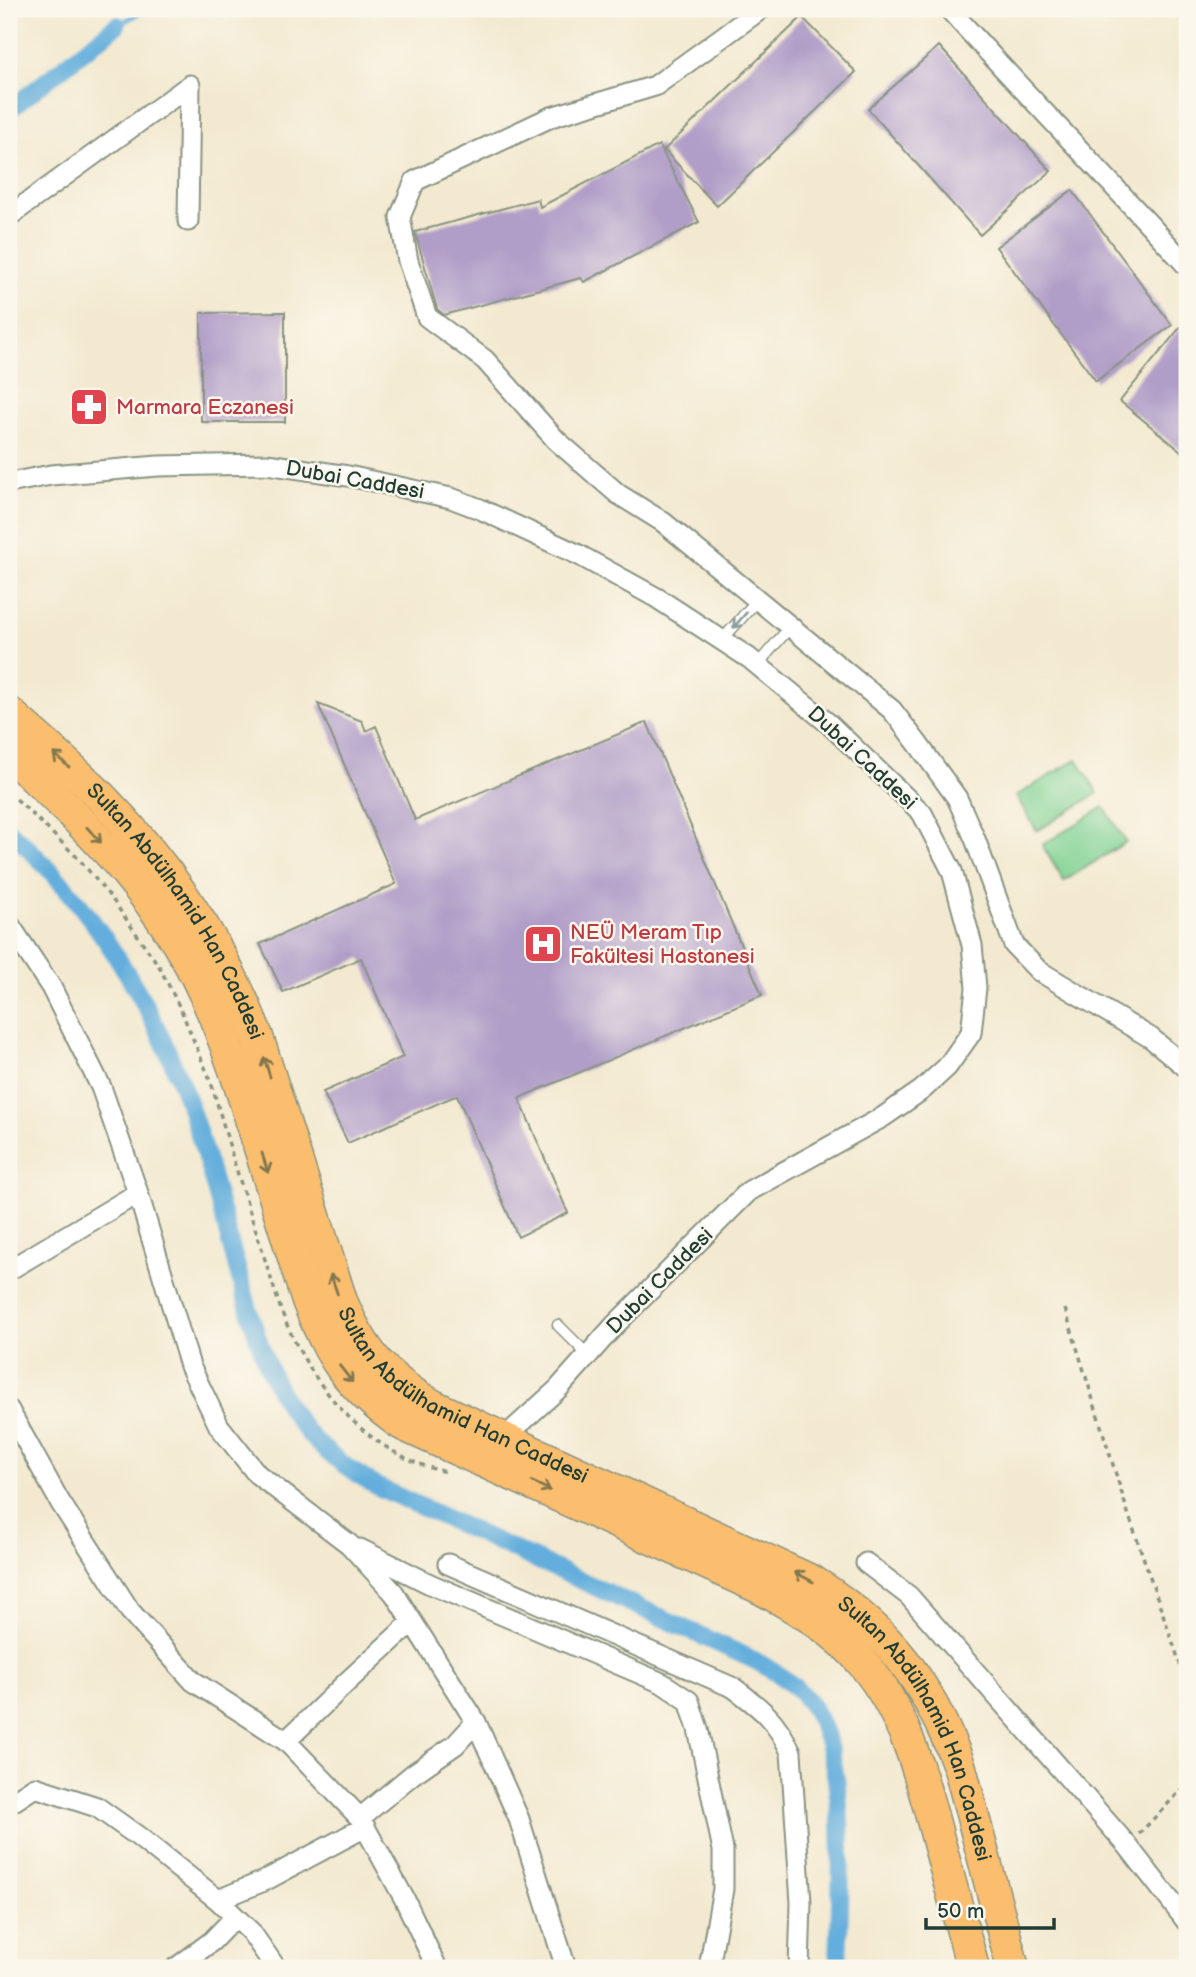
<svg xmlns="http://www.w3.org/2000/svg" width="1196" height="1977" font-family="'Balsamiq Sans',sans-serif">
<rect width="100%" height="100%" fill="#fbf7ec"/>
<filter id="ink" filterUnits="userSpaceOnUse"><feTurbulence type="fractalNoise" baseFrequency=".0143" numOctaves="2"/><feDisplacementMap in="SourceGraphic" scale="14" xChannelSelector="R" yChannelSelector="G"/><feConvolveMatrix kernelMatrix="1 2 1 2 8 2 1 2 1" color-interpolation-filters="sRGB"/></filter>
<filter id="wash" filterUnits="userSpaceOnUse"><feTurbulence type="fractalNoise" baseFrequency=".00686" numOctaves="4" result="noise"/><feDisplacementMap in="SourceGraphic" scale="28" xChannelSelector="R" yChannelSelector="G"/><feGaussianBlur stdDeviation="1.57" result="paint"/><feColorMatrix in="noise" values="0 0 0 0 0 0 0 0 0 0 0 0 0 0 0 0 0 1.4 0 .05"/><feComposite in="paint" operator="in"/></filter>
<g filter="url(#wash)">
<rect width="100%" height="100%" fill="#f3e9d0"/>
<!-- green -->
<path fill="#7fd192" stroke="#4f8763" stroke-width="2" d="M1077 759 1098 793 1037 831 1016 796Z
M1104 807 1126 842 1064 881 1042 845Z"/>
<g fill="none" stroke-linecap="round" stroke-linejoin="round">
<!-- stream -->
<path stroke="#63aedc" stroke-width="5" d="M117 25 148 9"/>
<!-- canal -->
<path stroke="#63aedc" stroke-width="18" d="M9 110 117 25
M9 831C93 903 153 1004 190 1107 209 1162 223 1219 239 1275 256 1335 271 1396 316 1442 334 1459 355 1473 376 1486L756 1661C777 1673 796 1685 810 1704 853 1764 839 1896 838 1968"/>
</g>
<g id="blocks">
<!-- building -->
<path fill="#b19ec8" d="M802 17 856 72 717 206 664 150Z
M939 46 1051 171 980 235 868 109Z
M659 145 699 222 584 282 581 278 444 315 437 309 415 232 538 199 540 207Z
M1072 190 1172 325 1096 381 996 247Z
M285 312V422H201V313Z
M1187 319V456L1120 401Z
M318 704 362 721 366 731 376 726 415 820 647 722 762 995 519 1098 568 1213 518 1237 457 1095 348 1143 323 1092 403 1057 361 958 283 992 260 944 396 884Z"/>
</g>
</g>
<g filter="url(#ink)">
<use href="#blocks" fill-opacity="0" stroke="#899382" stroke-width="2"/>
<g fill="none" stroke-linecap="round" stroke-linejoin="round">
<defs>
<path id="service" d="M722 640 758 599
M757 665 791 626
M558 1325 588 1355"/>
<path id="minor" d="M761 9 655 86 551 117 415 181 400 217 408 261 427 317 485 360 556 440 618 494 663 522 892 710 918 744 957 798 975 839 1014 945 1039 971 1151 1038 1187 1068
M949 9C1027 96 1109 179 1187 266
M9 216 190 85 188 221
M9 483 51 475 158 466 267 464 348 476 451 498 480 509 579 555 657 598 749 658 829 724 922 813 952 871 972 945 976 988 971 1033 947 1067 922 1090 883 1117 749 1191 614 1326 558 1389 504 1438
M9 924 51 987 101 1087 138 1193 190 1366 219 1426 257 1474 349 1544 394 1593 476 1722 519 1819 566 1968
M9 1270 138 1193
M9 1410 60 1502 130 1611 193 1681 286 1741 360 1818 405 1900 437 1968
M360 1549 430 1584 662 1683 689 1701 698 1729 723 1850V1889L709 1968
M866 1563 909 1596 1127 1845 1187 1922
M448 1564 734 1688C762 1709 776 1720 791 1752L801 1903 799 1968
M286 1741 348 1681 412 1622
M9 1804 35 1787 97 1807 139 1837 218 1900 251 1932 276 1968
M360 1818 413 1774 455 1745 476 1722
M218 1900 266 1880 365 1827
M176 1968 212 1941 235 1917"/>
<g id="primary">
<path id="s1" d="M9 713C39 740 71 767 100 796 168 865 223 947 257 1037L341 1301C363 1353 386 1380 435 1407L813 1582C891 1631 928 1683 960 1768L1013 1968"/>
<path d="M9 754C81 819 151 888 196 975 223 1029 241 1086 259 1144 274 1194 290 1245 306 1295 329 1356 348 1386 402 1424L759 1587C796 1607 836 1630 863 1663 906 1714 921 1775 938 1839 950 1882 961 1925 973 1968"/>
</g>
</defs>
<!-- service casing -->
<use href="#service" stroke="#899382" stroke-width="13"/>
<!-- minor casing -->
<use href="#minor" stroke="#899382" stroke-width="23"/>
<!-- primary casing -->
<use href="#primary" stroke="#899382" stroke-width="35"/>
<!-- path -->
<path stroke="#899382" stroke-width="3.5" stroke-dasharray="5 5" stroke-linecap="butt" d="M9 792 79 859 112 899 159 966 181 1010 211 1082 235 1165 280 1307C306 1380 366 1456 447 1472
M1065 1309 1127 1510 1187 1684
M1139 1834 1187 1784"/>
<!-- service -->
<use href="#service" stroke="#fff" stroke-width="10"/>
<!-- minor -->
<use href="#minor" stroke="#fff" stroke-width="19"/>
<!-- primary -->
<use href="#primary" stroke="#fbbd6e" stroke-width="32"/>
</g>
<!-- one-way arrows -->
<defs><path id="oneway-shaft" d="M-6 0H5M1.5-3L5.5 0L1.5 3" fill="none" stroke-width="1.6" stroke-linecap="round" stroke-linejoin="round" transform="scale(1.75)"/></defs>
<use stroke="#8f9e9a" href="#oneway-shaft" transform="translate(740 620) rotate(131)"/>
<g stroke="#82774e">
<use href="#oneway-shaft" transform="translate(61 760) rotate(-138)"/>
<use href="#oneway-shaft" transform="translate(94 835) rotate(47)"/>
<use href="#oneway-shaft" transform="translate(267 1067) rotate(-107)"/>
<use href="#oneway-shaft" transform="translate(265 1163) rotate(73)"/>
<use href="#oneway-shaft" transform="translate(334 1284) rotate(-109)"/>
<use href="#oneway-shaft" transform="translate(346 1374) rotate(52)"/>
<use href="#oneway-shaft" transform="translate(541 1486) rotate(25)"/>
<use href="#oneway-shaft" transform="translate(804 1577) rotate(-152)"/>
</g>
</g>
<!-- icons -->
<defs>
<symbol id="pharmacy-square" viewBox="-11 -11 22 22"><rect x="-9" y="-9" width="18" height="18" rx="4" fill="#e0444e" stroke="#fbf7ec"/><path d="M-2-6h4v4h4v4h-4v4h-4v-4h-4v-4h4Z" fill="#fff"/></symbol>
<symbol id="hospital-square" viewBox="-11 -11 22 22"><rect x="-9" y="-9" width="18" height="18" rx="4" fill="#e0444e" stroke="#fbf7ec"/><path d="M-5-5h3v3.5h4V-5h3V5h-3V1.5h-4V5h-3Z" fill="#fff"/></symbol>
</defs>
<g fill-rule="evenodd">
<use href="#pharmacy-square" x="67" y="385" width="44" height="44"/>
<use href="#hospital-square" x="521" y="922" width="44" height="44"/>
</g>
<g text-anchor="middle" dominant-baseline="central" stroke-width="5" stroke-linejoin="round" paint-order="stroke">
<!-- health labels -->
<g font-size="21" fill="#be3a42" stroke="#fbf7ec" text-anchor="start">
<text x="116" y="407">Marmara Eczanesi</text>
<text x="570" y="932">NEÜ Meram Tıp<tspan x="570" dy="24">Fakültesi Hastanesi</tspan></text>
</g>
<!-- street labels -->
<g font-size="21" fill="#1f3d34" stroke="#fbf7ec">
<text transform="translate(355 480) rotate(10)">Dubai Caddesi</text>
<text transform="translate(862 758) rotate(43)">Dubai Caddesi</text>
<text stroke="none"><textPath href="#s1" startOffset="262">Sultan Abdülhamid Han Caddesi</textPath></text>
<text transform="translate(660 1281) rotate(-45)">Dubai Caddesi</text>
<text stroke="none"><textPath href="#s1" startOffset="850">Sultan Abdülhamid Han Caddesi</textPath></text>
<text stroke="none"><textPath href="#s1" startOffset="1437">Sultan Abdülhamid Han Caddesi</textPath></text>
</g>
</g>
<!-- margin -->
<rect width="1196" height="1977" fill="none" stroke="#fbf7ec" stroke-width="35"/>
<!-- scale -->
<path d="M926 1918v10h128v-10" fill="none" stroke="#1f3d34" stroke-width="3.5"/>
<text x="937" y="1918" font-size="21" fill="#1f3d34" stroke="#fbf7ec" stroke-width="5" paint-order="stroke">50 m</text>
</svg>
